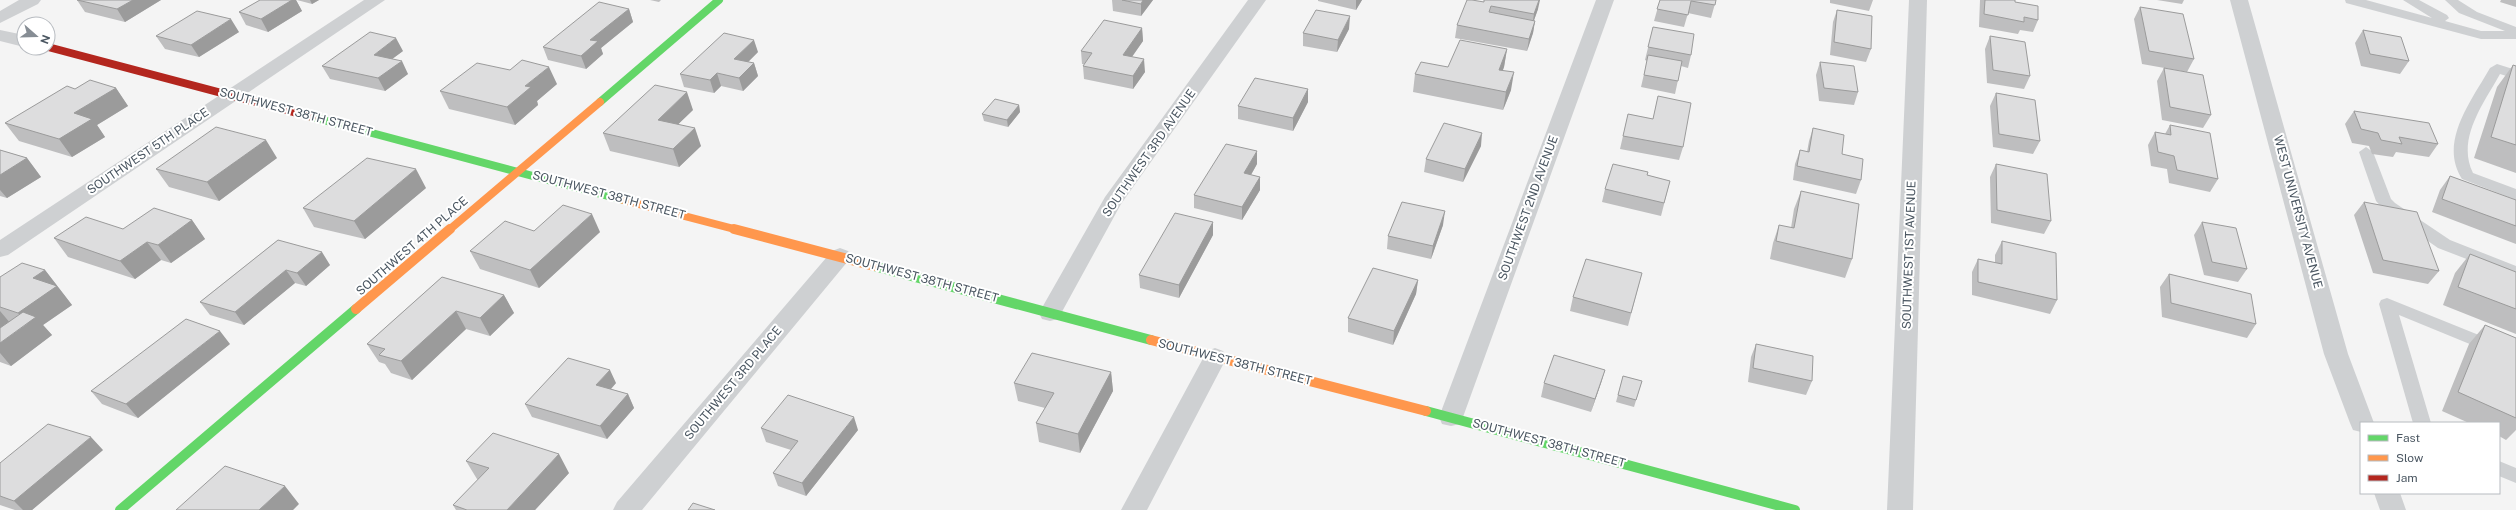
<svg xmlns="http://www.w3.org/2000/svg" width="2516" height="510" font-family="'Public Sans',sans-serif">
<rect width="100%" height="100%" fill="#f4f4f4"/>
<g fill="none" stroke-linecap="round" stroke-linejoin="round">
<!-- lane -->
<path fill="#ced0d2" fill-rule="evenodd" d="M2345 0H2366L2432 18 2403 0H2419L2447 15 2449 18 2445 21 2481 31H2505L2459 13 2445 0H2458L2477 12 2516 27V39H2481L2346 3Z
M2497 64 2516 70V79L2500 74C2484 103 2456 139 2473 173L2516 189V200L2462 179C2438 142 2472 100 2490 68Z
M2366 147 2373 152 2391 199 2395 203 2450 240 2516 266V278L2438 248 2385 211 2376 201 2359 152Z
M2387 298 2516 350V363L2399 315 2431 423H2413L2379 304 2381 300Z
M2499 461 2516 468V483L2499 476Z"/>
<!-- street -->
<path fill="#ced0d2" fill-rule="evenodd" d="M19 0H41L38 4 0 23V11Z
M364 0H385L8 255 0 257V240Z
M1248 0H1266L1121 204 1058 319 1050 321 1042 319 1039 313 1105 197Z
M1596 0H1614L1463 417 1460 424 1451 426 1442 424 1439 417Z
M1909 0H1927L1913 510H1887Z
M2230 0H2248L2348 354 2374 423H2361V432L2353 430 2350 423 2324 354Z
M0 30 24 35V47L0 41Z
M840 248 848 251 851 256 848 261 642 510H613L617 502 832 251Z
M1215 348 1223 351 1227 357 1147 510H1121L1207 351Z
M2374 493H2400L2406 510H2380Z"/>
<!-- fast-far1 -->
<path stroke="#63d668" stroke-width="8" d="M600 102 719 0
M312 117 623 200"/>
<!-- fast -->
<path stroke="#63d668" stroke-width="10" d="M874 266 1151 340
M1426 411 1795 510
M120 510 356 309"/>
<!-- slow-far1 -->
<path stroke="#ff974d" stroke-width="8" d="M623 200 738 230
M449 230 600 102"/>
<!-- slow -->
<path stroke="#ff974d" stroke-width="10" d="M734 229 874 266
M356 309 450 229
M1151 340 1426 411"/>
<!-- jam -->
<path stroke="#b3261e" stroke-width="8" d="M48 47 312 117"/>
</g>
<!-- wall -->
<path fill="#bebebf" d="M77 0H161L125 22 85 12Z
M260 0H296L302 11 268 32 246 25 239 12Z
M297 0H319L312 4Z
M650 0H661L659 2Z
M1112 0H1153L1141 16 1113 11Z
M1318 0H1362L1356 10 1318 1Z
M1660 0H1716L1711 18 1688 13 1684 27 1654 21Z
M1830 0H1873L1869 11 1830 3Z
M1980 0H2015V2L2038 20 2033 32 2020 30 2018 34 1979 27Z
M2157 0H2184L2182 4Z
M2501 0H2516V7L2500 2Z
M1484 2 1538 9 1534 20 1535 21 1533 33 1527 51 1455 38 1457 25Z
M2140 7 2194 59 2187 72 2142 64 2134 19Z
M629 9 633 22 601 48 603 54 586 69 548 60 543 47Z
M1837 10 1871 49 1866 62 1830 55 1833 22Z
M1653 27 1691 55 1688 68 1681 66 1675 94 1641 87 1647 61 1645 60Z
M1142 28 1143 41 1132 57 1145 72 1133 89 1084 79 1083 66 1084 64H1082L1081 51Z
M1349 29 1337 52 1303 46V33Z
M2363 30 2409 61 2400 74 2361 66 2355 43Z
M239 32 199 57 165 49 156 36Z
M1990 36 2030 76 2024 89 1987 83 1985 49Z
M1507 49 1504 67 1503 70 1511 90 1503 110 1413 92 1415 74 1448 67Z
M403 51 392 59 408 74 385 91 330 79 322 66Z
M758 52 748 62 754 63 758 76 743 91 721 86 714 93 684 87 680 74Z
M1820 62 1858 92 1854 105 1819 101 1816 75Z
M2513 65 2516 66V173L2474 158 2497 87Z
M2164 68 2211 115 2203 128 2162 120 2157 81Z
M557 84 537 101 538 105 515 125 449 109 440 91Z
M116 88 128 106 97 125 105 137 72 157 19 141 5 123 75 89Z
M1308 89V102L1293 131 1238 119V106Z
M1996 93 2040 141 2033 154 1993 147 1990 106Z
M1658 96 1683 147 1679 160 1620 149 1628 114 1653 119Z
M1019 105 1020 112 1008 127 984 121 982 114Z
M693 110 678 124 701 146 679 167 610 151 603 133Z
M2354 111 2438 144 2429 157 2396 152 2393 157 2372 154 2369 146 2352 143 2345 124Z
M2170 125 2218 179 2210 192 2169 183 2167 169 2151 166 2148 145 2155 132 2165 134Z
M1813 128 1842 154 1861 180 1856 194 1793 180 1795 164 1800 150 1807 152 1809 141Z
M1481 146 1463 182 1424 172 1426 159Z
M0 150 27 158 41 177 7 198 0 196Z
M277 158 219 201 169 187 156 169Z
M1257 164 1251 175 1260 177V190L1242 220 1194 208V195Z
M1996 164 2051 221 2044 234 1991 223 1990 177Z
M1648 172 1647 175 1670 181 1661 216 1602 202 1605 189Z
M2450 176 2516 200V244L2432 212 2440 190Z
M426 188 365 239 314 227 303 208Z
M1801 191 1852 259 1845 278 1770 259 1773 243 1779 225 1791 228 1794 209Z
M2364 202 2439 271 2428 284 2373 273 2354 215Z
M192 220 205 239 171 263 161 260 135 279 68 257 54 238Z
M1213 222V235L1179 298 1140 288 1139 275Z
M2202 222 2247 269 2238 282 2204 275 2194 235Z
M1443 225 1431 259 1387 249 1388 236Z
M534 231 600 232 539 288 480 269 470 251Z
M278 240 330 265 306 286 295 283 244 325 210 315 200 302Z
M2002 241 2057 300 2050 314 1972 295V272L1978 259 1995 263V255Z
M2470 254 2516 272V334L2443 305 2455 273Z
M45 270 72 305 43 325 52 335 11 366 0 362V277Z
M1642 273 1628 326 1570 311 1573 297Z
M2169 274 2256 324 2247 338 2162 317 2160 287Z
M442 277 504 295 514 313 490 336 466 329 412 380 391 373 385 364 379 362 367 344Z
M1418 280 1416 294 1393 345 1348 332V318Z
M2485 325 2516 338V430L2506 440 2499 436V423H2469L2442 411 2469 344Z
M230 344 138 418 102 404 91 391Z
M1756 344 1812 381 1806 395 1748 382 1751 357Z
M1605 370 1601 383 1591 412 1541 397 1544 383Z
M1111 372 1113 391 1080 453 1039 442 1036 423 1045 408 1018 401 1014 383Z
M1623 376 1642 381 1634 407 1616 402Z
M616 383 611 389 628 394 634 408 607 439 532 417 525 404Z
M761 428 858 430 806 496 778 486 773 473 791 450 766 442Z
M103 450 32 510H15L0 505V463Z
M466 461 569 473 535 510H456L453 505 478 480 477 479Z"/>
<!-- shaded-wall -->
<path fill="#9b9b9b" d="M133 0H161L125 22 117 9Z
M292 0H296L302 11 268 32 261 19Z
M310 0H319L312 4Z
M1143 0H1153L1141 16V4Z
M1356 0H1362L1356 10Z
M1539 0H1540L1538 9 1532 26 1534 14Z
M629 9 633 22 601 48 603 54 586 69 581 56 590 40Z
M1350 16 1349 29 1337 52 1338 40Z
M231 19 239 32 199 57 191 45Z
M1535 21 1533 33 1527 51 1529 39Z
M1142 28 1143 41 1124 68 1123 55Z
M396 38 403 51 380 68 374 55Z
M754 40 758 52 738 72 734 59Z
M1507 49 1504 67 1496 87 1499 70Z
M1144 59 1145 72 1133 89V76Z
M402 61 408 74 385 91 378 78Z
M754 63 758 76 743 91 739 78Z
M549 67 557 84 537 101 538 105 515 125 507 107 525 86Z
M1514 72 1511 90 1503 110 1506 92Z
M717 73 721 86 714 93 710 80Z
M116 88 128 106 97 125 105 137 72 157 59 139 74 113Z
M1308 89V102L1293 131V118Z
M687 92 693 110 664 138 658 120Z
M1019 105 1020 112 1008 127 1007 120Z
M695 128 701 146 679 167 673 149Z
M1482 133 1481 146 1463 182 1465 169Z
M266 140 277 158 219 201 207 182Z
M1257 151V164L1244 187V173Z
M27 158 41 177 7 198 0 190V175Z
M416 169 426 188 365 239 354 221Z
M1260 177V190L1242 220V207Z
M1445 211 1443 225 1431 259 1433 246Z
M592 214 600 232 539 288 530 270Z
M192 220 205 239 171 263 158 245Z
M1213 222V235L1179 298V285Z
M147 242 161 260 135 279 120 261Z
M322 252 330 265 306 286 297 273Z
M45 270 72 305 43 325 52 335 11 366 0 353V343L27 324 18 313 33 278Z
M286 270 295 283 244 325 235 312Z
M1418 280 1416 294 1393 345 1394 331Z
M504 295 514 313 490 336 480 318Z
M0 311 11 324 0 332Z
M456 311 466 329 412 380 401 361Z
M220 331 230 344 138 418 126 404Z
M610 370 616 383 602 399 596 385Z
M1605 370 1601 383 1591 412 1595 399Z
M1111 372 1113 391 1080 453 1078 434Z
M628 394 634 408 607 439 600 426Z
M854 417 858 430 806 496 802 483Z
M91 437 103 450 32 510H23L14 501Z
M559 454 569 473 535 510H507Z
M285 486 299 504 293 510H259Z"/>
<!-- building -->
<path fill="#ddddde" stroke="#9b9b9b" d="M77 0H133L117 9Z
M260 0H292L261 19 239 12Z
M1122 0H1143L1141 4Z
M1467 0H1472L1484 2V0H1539L1534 14 1491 6 1489 12 1535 21 1529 39 1457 25Z
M1660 0H1716L1715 5 1691 1 1688 15 1657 9Z
M1985 0H2015V2L2038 6V20L2024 17V22L1984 14Z
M599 2 629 9 590 40 598 41 581 56 543 47Z
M2140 7 2183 14 2194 59 2149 51Z
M1316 10 1350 16 1338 40 1303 33Z
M1837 10 1872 16 1871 49 1834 42Z
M197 11 231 19 191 45 156 36Z
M1104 20 1142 28 1123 55 1144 59 1133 76 1083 66 1092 53 1081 51Z
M1653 27 1694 34 1691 55 1648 47Z
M2363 30 2401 37 2409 61 2370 54Z
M370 32 396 38 374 55 402 61 378 78 322 66Z
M724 33 754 40 734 59 754 63 739 78 717 73 710 80 680 74Z
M1990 36 2025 42 2030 76 1993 70Z
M1460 40 1507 49 1499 70 1514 72 1506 92 1415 74 1421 62 1448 67Z
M1648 55 1682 61 1678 81 1644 75Z
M522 60 549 67 525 86 531 87 507 107 440 91 477 63 510 70Z
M1820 62 1854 66 1858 92 1824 88Z
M2513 65 2516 66V145L2491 137Z
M2164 68 2203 75 2211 115 2170 107Z
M1255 78 1308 89 1293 118 1238 106Z
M90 80 116 88 74 113 92 119 59 139 5 123 67 86 75 89Z
M655 85 687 92 658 120 695 128 673 149 603 133Z
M1996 93 2035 100 2040 141 1999 134Z
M1658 96 1691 103 1683 147 1623 136 1628 114 1653 119Z
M995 99 1019 105 1007 120 982 114Z
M2354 111 2429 123 2438 144 2399 137 2402 144 2381 140 2378 133 2361 129Z
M1444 123 1482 133 1465 169 1426 159Z
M2170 125 2210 133 2218 179 2177 170 2174 156 2158 152 2155 132 2171 135Z
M216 127 266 140 207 182 156 169Z
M1813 128 1844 135 1842 154 1863 159 1861 180 1797 166 1800 150 1809 152Z
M1226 144 1257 151 1244 173 1260 177 1242 207 1194 195Z
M0 150 27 158 0 175Z
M367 158 416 169 354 221 303 208Z
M1613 164 1648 172 1647 175 1670 181 1664 203 1605 189Z
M1996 164 2047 174 2051 221 1997 210Z
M2450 176 2516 200V226L2442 199Z
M1801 191 1859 204 1852 259 1776 241 1779 225 1794 228Z
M1402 202 1445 211 1433 246 1388 236Z
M2364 202 2417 212 2439 271 2383 260Z
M563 205 592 214 530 270 470 251 505 221 534 231Z
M154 208 192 220 158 245 147 242 120 261 54 238 86 217 123 229Z
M1175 213 1213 222 1179 285 1139 275Z
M2202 222 2236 228 2247 269 2212 262Z
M278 240 322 252 297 273 286 270 235 312 200 302Z
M2002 241 2056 253 2057 300 1978 282V259L2002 264Z
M2470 254 2516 272V309L2458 287Z
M1586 259 1642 273 1631 313 1573 297Z
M22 263 45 270 33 278 57 286 18 313 0 307V277Z
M1373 268 1418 280 1394 331 1348 318Z
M2169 274 2251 294 2256 324 2171 303Z
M442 277 504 295 480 318 456 311 401 361 379 355 385 349 367 344Z
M23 312 36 317 0 343V328Z
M186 319 220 331 126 404 91 391Z
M2485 325 2516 338V418L2458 392Z
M1756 344 1813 356 1812 381 1753 368Z
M1032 353 1111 372 1078 434 1036 423 1054 393 1014 383Z
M1554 355 1605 370 1595 399 1544 383Z
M568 358 610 370 596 385 628 394 600 426 525 404Z
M1623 376 1642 381 1636 400 1618 395Z
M788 395 854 417 802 483 773 473 798 441 761 428Z
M48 424 91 437 14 501 0 496V463Z
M493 433 559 454 507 510H467L453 505 489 468 466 461Z
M225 466 285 486 259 510H176Z
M693 503 715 510H688Z"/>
<g text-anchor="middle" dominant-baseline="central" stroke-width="4" stroke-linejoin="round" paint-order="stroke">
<!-- street labels -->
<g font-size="12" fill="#4a5661" stroke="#fff">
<text transform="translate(296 112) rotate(15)">SOUTHWEST 38TH STREET</text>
<text transform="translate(148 151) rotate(-34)">SOUTHWEST 5TH PLACE</text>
<text transform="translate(1149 153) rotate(-55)">SOUTHWEST 3RD AVENUE</text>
<text transform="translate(609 195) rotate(15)">SOUTHWEST 38TH STREET</text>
<text transform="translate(1528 208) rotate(-70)">SOUTHWEST 2ND AVENUE</text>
<text transform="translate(2298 212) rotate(75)">WEST UNIVERSITY AVENUE</text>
<text transform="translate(412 246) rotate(-41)">SOUTHWEST 4TH PLACE</text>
<text transform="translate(1909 255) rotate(-88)">SOUTHWEST 1ST AVENUE</text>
<text transform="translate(922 278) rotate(15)">SOUTHWEST 38TH STREET</text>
<text transform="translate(1235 362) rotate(14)">SOUTHWEST 38TH STREET</text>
<text transform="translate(733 383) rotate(-50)">SOUTHWEST 3RD PLACE</text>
<text transform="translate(1549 443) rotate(15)">SOUTHWEST 38TH STREET</text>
</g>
</g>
<!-- legend -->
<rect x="2360" y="422" width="140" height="72" fill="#ffffff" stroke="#b7bbc0"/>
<rect x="2368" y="435" width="20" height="6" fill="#63d668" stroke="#b7bbc0"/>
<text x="2396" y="442" font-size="12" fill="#4a5661">Fast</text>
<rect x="2368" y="455" width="20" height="6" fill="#ff974d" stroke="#b7bbc0"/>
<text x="2396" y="462" font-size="12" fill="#4a5661">Slow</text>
<rect x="2368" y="475" width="20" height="6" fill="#b3261e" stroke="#b7bbc0"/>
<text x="2396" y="482" font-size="12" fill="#4a5661">Jam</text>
<!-- north arrow -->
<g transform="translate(36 36) rotate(110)"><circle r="19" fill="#ffffff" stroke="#b7bbc0"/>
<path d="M0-3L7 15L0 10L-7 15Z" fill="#868d94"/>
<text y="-6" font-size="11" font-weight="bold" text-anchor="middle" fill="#4a5661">N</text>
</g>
</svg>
